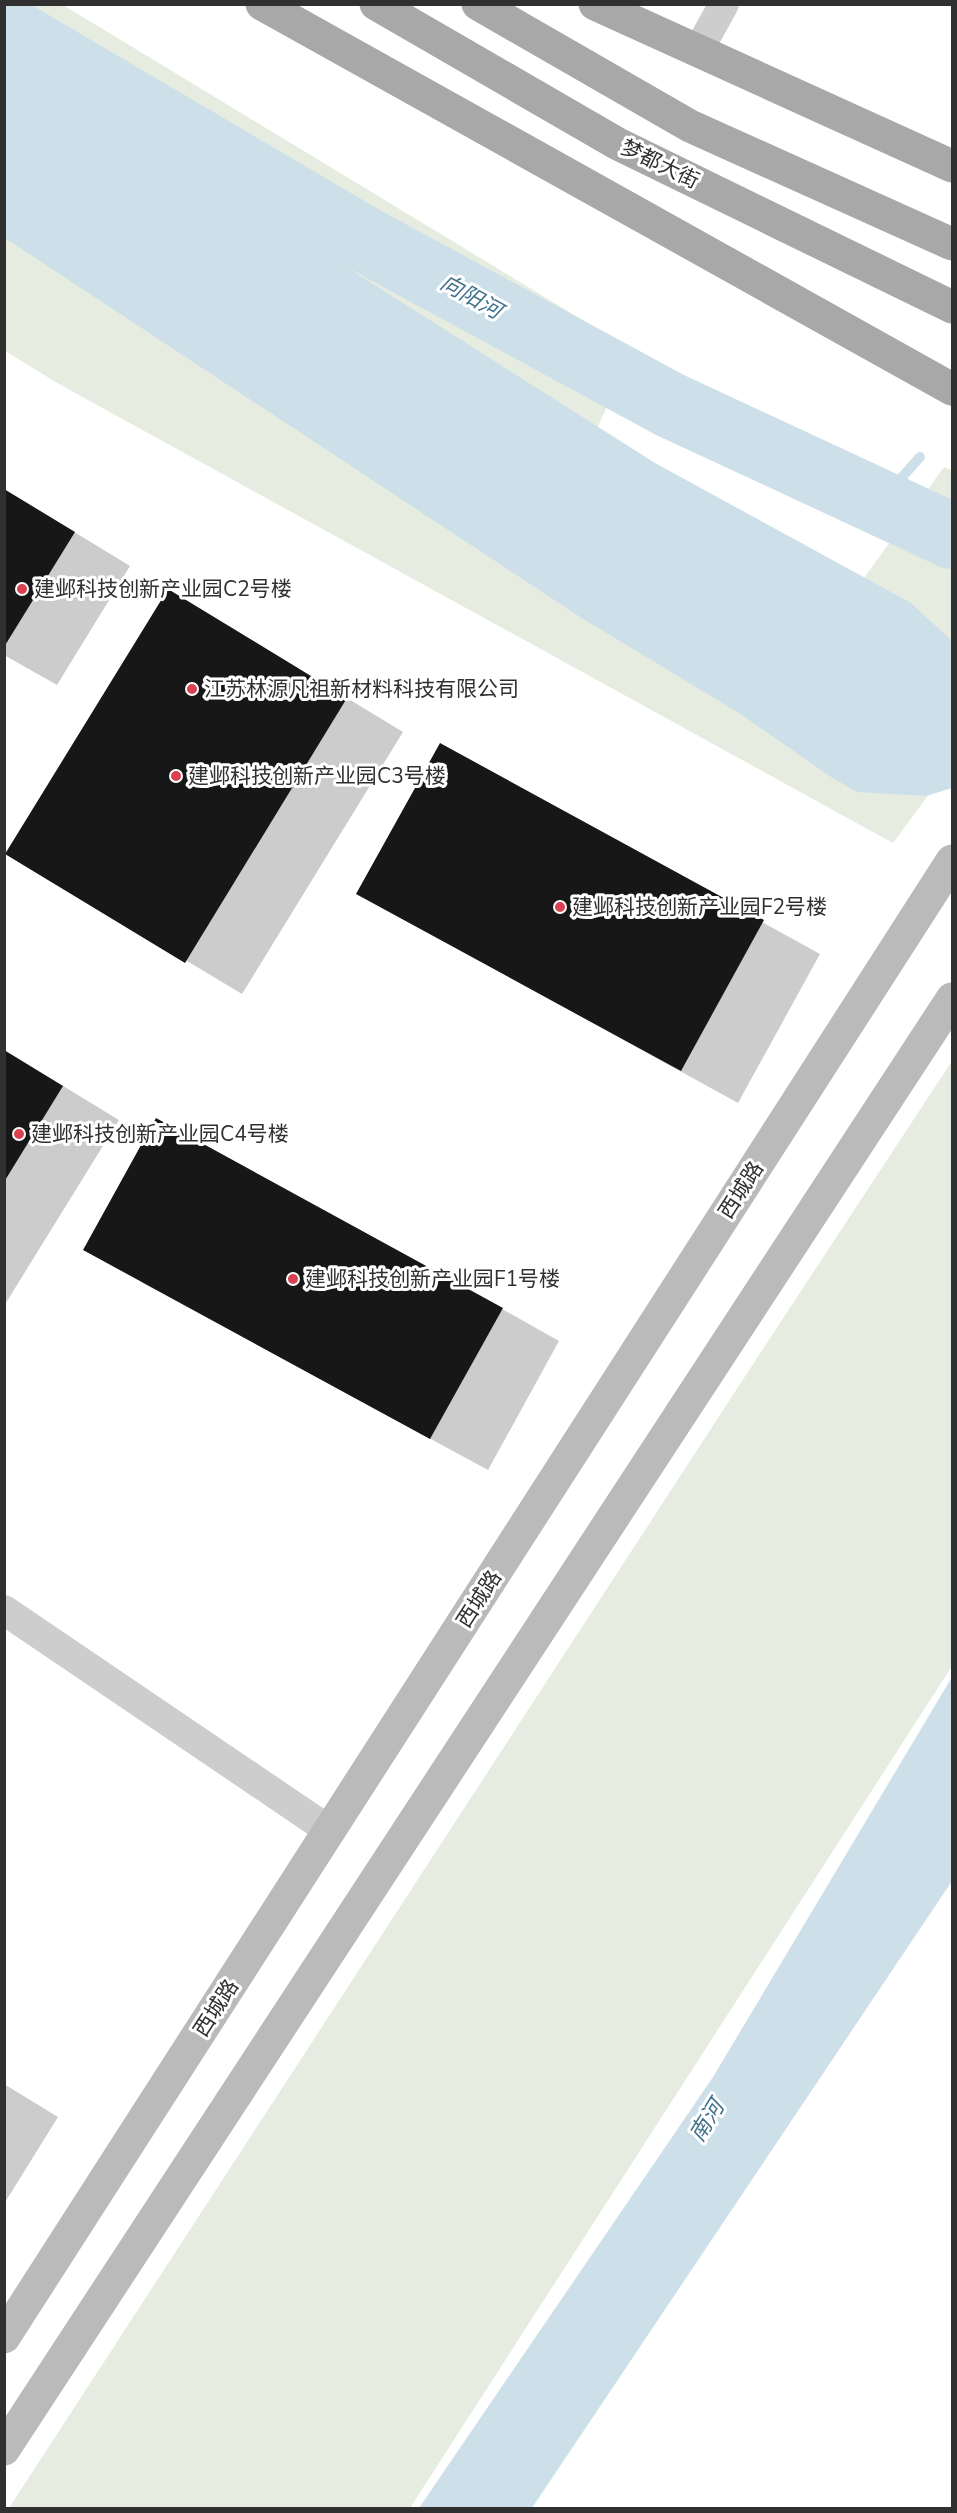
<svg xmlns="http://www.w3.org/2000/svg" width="957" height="2513" font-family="'Nunito Sans','Noto Sans SC',sans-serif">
<rect width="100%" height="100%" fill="#fff"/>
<!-- green -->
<path fill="#e6ecdf" d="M4 5H63L632 350 551 532 797 671 944 467 952 470V763L893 843 59 384 5 351Z
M952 1061V1666L410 2508H9L757 1358Z"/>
<!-- water -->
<path fill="#cde0ea" d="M4 45 63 87 655 463 911 603 952 641V788L926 796 857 792 831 777 739 713 580 617 5 238Z
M952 1677V1881L532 2508H419L713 2077Z"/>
<!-- shadow -->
<path fill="#0003" d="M4 489 130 566 57 685 4 655Z
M225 624 403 732 242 994 7 853Z
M440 745 820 954 738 1103 358 894Z
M4 1050 119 1120 4 1306Z
M141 1282 502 1309 559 1341 488 1470Z
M4 2084 58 2117 4 2204Z"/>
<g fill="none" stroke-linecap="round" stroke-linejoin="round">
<!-- stream -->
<path stroke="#cde0ea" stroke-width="10" d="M880 502 920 457"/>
<!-- river -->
<path stroke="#cde0ea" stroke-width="66" d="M4 27 364 239 670 405 952 536"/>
</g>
<!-- building -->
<path fill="#171717" d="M4 489 75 532 4 647Z
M168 589 347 698 185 963 5 854Z
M440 743 764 920 681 1071 356 894Z
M4 1050 63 1086 4 1182Z
M156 1118 503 1308 430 1439 83 1250Z"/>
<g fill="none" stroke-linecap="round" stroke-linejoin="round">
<!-- street -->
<path stroke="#cdcdcd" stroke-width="30" d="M698 51 724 4
M4 1610 330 1831"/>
<!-- secondary -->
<path stroke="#bababa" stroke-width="33" d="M4 2337 952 861
M4 2449 952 999"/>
<!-- primary -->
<path stroke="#a8a8a8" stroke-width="33" d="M262 4 952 389
M376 4 618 144 952 307
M478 4 690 126 952 244
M595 4 952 166"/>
</g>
<!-- markers -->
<g fill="#d94050" stroke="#fff" stroke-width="2">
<circle cx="22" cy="589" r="6"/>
<circle cx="192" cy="689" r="6"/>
<circle cx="176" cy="776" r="6"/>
<circle cx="560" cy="907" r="6"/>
<circle cx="19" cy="1134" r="6"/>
<circle cx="293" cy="1279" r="6"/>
</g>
<g text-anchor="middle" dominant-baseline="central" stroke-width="6" stroke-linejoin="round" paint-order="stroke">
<!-- street labels -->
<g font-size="21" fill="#303030" stroke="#fff">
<text transform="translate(660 164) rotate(26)">梦都大街</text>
<text transform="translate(741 1190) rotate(-57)">西城路</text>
<text transform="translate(479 1599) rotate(-57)">西城路</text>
<text transform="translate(216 2008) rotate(-57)">西城路</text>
</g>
<!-- poi labels -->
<g font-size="21" fill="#303030" stroke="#fff" text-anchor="start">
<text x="34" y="589">建邺科技创新产业园C2号楼</text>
<text x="204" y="689">江苏林源凡祖新材料科技有限公司</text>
<text x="188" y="776">建邺科技创新产业园C3号楼</text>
<text x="572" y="907">建邺科技创新产业园F2号楼</text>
<text x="31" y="1134">建邺科技创新产业园C4号楼</text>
<text x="305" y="1279">建邺科技创新产业园F1号楼</text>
</g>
<!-- water labels -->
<g font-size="22" font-style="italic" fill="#43728d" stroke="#fff">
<text transform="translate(471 297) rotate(29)">向阳河</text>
<text transform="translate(707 2121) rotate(-58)">南河</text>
</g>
</g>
<!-- border -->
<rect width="957" height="2513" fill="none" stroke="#303030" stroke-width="12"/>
</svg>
